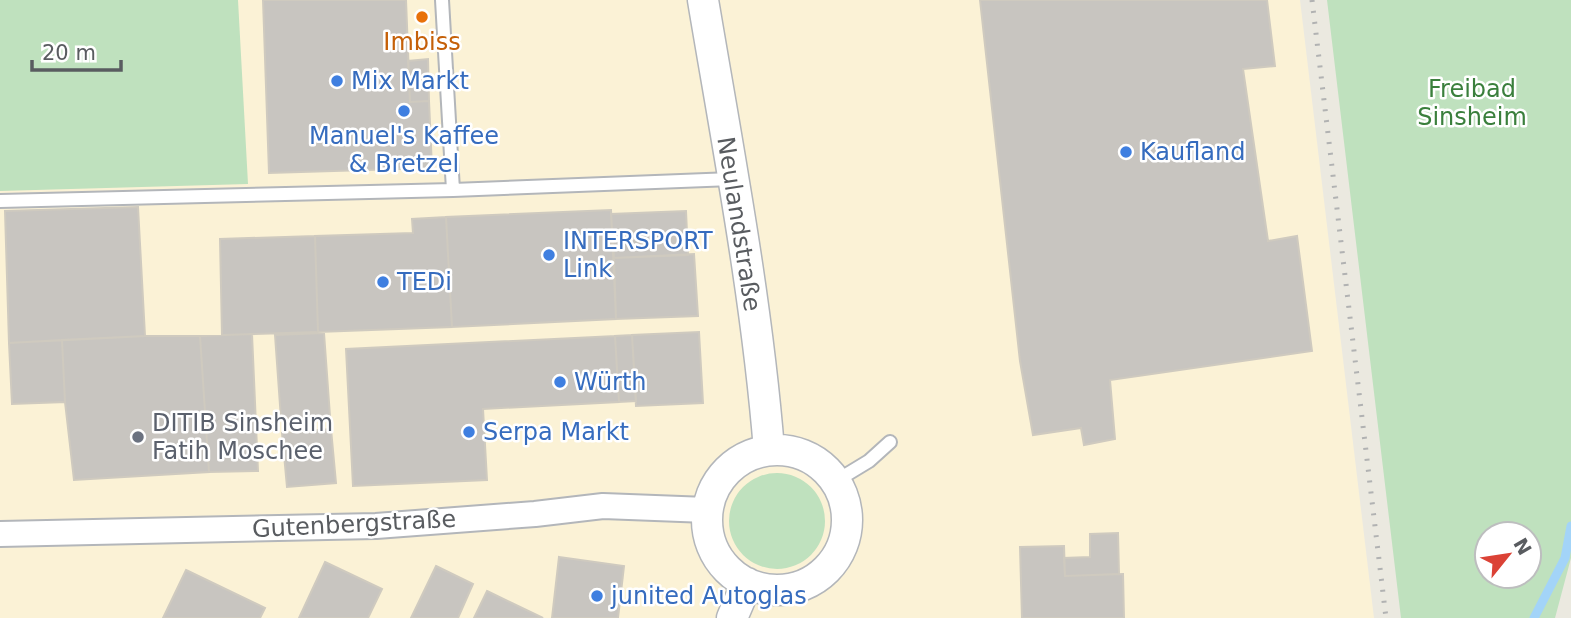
<svg xmlns="http://www.w3.org/2000/svg" width="1571" height="618" font-family="'DejaVu Sans',sans-serif">
<rect width="100%" height="100%" fill="#ebe9e0"/>
<!-- commercial -->
<path fill="#fbf2d6" d="M0 0H1300L1374 618H0Z"/>
<!-- green -->
<path fill="#bfe1be" fill-rule="evenodd" d="M0 0H238L248 184 0 191Z
M1327 0H1571V558L1555 618H1401ZM1487 534H1529V576H1487Z
M729 521a48 48 0 1 1 96 0a48 48 0 1 1-96 0Z"/>
<g fill="none" stroke-linecap="round" stroke-linejoin="round">
<!-- stream -->
<path stroke="#a3d4f8" stroke-width="9" d="M1534 618 1565 558 1571 526"/>
</g>
<!-- building -->
<path fill="#c8c5c0" stroke="#cfcabf" stroke-width="2" d="M263 0H406L410 102 429 101 432 168 269 173Z
M980 0H1267L1275 66 1243 69 1268 241 1297 236 1312 351 1110 380 1115 439 1084 445 1081 428 1033 435 1020 361Z
M428 59 429 101 410 102 408 61Z
M138 207 145 336 9 343 5 211Z
M611 210 616 319 452 327 446 217Z
M686 211 688 255 614 258 611 214Z
M446 217 452 327 318 332 315 236 413 233 412 219Z
M315 236 318 332 222 335 220 239Z
M694 254 698 316 616 319 614 258Z
M699 332 703 403 636 406 632 335Z
M324 333 330 416 281 419 275 335Z
M252 334 258 471 209 472 200 336Z
M632 335 636 401 619 402 615 336Z
M145 336H200L209 472 74 480 65 402 62 340Z
M615 336 619 402 483 409 487 480 353 486 346 349Z
M62 340 65 402 12 404 9 343Z
M331 429 336 483 287 487 282 433Z
M1118 533 1119 574 1065 576 1064 558 1090 557V534Z
M1064 546 1065 576 1123 574 1124 618H1022L1020 547Z
M559 557 624 566 618 618H552Z
M325 562 382 589 368 618H299Z
M436 566 473 584 458 618H411Z
M186 570 265 608 260 618H163Z
M487 591 543 618H474Z"/>
<g fill="none" stroke-linecap="round" stroke-linejoin="round">
<defs>
<path id="service" d="M453 190 732 179
M0 201 453 190 442 0
M836 481 869 461 890 442"/>
<path id="minor" d="M0 534 376 526 535 514 603 506 707 510"/>
<path id="tertiary" d="M703 0C728 149 757 299 769 450
M707 520a70 70 0 1 1 140 0a70 70 0 1 1-140 0Z
M732 618 747 583"/>
</defs>
<!-- service casing -->
<use href="#service" stroke="#b3b6ba" stroke-width="16"/>
<!-- minor casing -->
<use href="#minor" stroke="#b3b6ba" stroke-width="28"/>
<!-- tertiary casing -->
<use href="#tertiary" stroke="#b3b6ba" stroke-width="33"/>
<!-- service -->
<use href="#service" stroke="#fff" stroke-width="12"/>
<!-- minor -->
<use href="#minor" stroke="#fff" stroke-width="24"/>
<!-- tertiary -->
<use href="#tertiary" stroke="#fff" stroke-width="30"/>
<!-- rail -->
<path stroke="#b1b2b2" stroke-width="5" stroke-dasharray="2 9" stroke-linecap="butt" d="M1312 0 1386 618"/>
</g>
<!-- markers -->
<circle fill="#e8710a" stroke="#fff" stroke-width="2.5" cx="422" cy="17" r="7"/>
<g fill="#3f7fe0" stroke="#fff" stroke-width="2.5">
<circle cx="337" cy="81" r="7"/>
<circle cx="404" cy="111" r="7"/>
<circle cx="1126" cy="152" r="7"/>
<circle cx="549" cy="255" r="7"/>
<circle cx="383" cy="282" r="7"/>
<circle cx="560" cy="382" r="7"/>
<circle cx="469" cy="432" r="7"/>
<circle cx="597" cy="596" r="7"/>
</g>
<circle fill="#6b7280" stroke="#fff" stroke-width="2.5" cx="138" cy="437" r="7"/>
<g text-anchor="middle" dominant-baseline="central" stroke-width="5" stroke-linejoin="round" paint-order="stroke">
<!-- food labels -->
<g font-size="24" fill="#c56008" stroke="#fff">
<text x="422" y="42">Imbiss</text>
</g>
<!-- shop labels -->
<g font-size="24" fill="#366cbe" stroke="#fff" text-anchor="start">
<text x="351" y="81">Mix Markt</text>
<text x="404" y="136" text-anchor="middle">Manuel's Kaffee<tspan x="404" dy="28">&amp; Bretzel</tspan></text>
<text x="1140" y="152">Kaufland</text>
<text x="563" y="241">INTERSPORT<tspan x="563" dy="28">Link</tspan></text>
<text x="397" y="282">TEDi</text>
<text x="574" y="382">Würth</text>
<text x="483" y="432">Serpa Markt</text>
<text x="611" y="596">junited Autoglas</text>
</g>
<!-- park labels -->
<g font-size="24" fill="#3a7f3c" stroke="#fff">
<text x="1472" y="89">Freibad<tspan x="1472" dy="28">Sinsheim</tspan></text>
</g>
<!-- street labels -->
<g font-size="24" fill="#595c60" stroke="#fff">
<text transform="translate(739 224) rotate(81)">Neulandstraße</text>
<text transform="translate(354 524) rotate(-3)">Gutenbergstraße</text>
</g>
<!-- worship labels -->
<g font-size="24" fill="#5b616d" stroke="#fff" text-anchor="start">
<text x="152" y="423">DITIB Sinsheim<tspan x="152" dy="28">Fatih Moschee</tspan></text>
</g>
</g>
<!-- north arrow -->
<g transform="translate(1508 555) rotate(60)"><circle r="33" fill="#ffffff" stroke="#bdbebf" stroke-width="2"/>
<path d="M0-5L12 26L0 18L-12 26Z" fill="#db4236"/>
<text y="-10" font-size="19" font-weight="bold" text-anchor="middle" fill="#595c60">N</text>
</g>
<!-- scale -->
<path d="M32 60v10h89v-10" fill="none" stroke="#595c60" stroke-width="3.5"/>
<text x="42" y="60" font-size="21" fill="#595c60" stroke="#ffffff" stroke-width="5" paint-order="stroke">20 m</text>
</svg>
